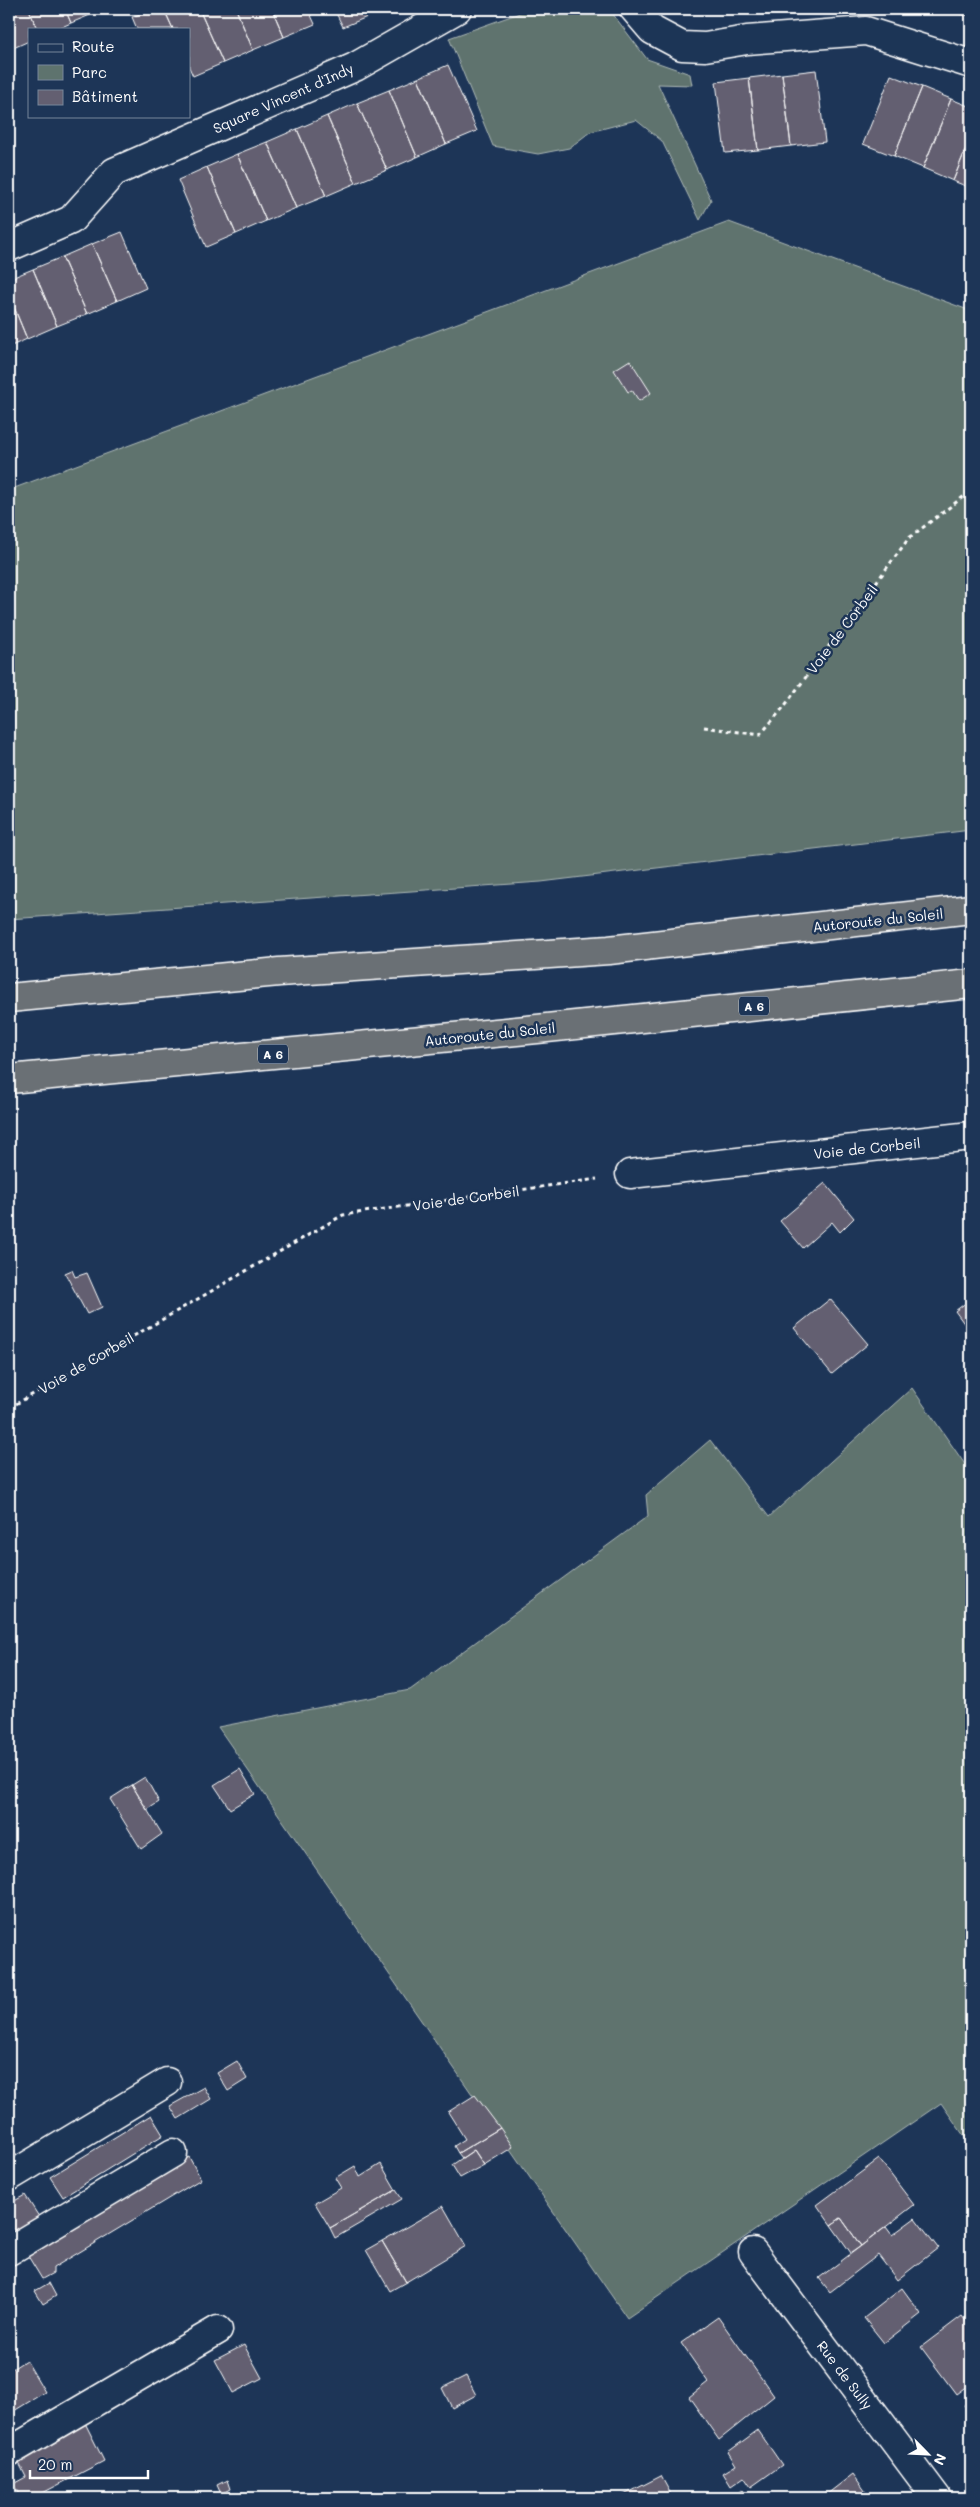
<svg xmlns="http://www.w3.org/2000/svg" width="980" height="2507" font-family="Mali,sans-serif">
<rect width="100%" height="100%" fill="#1d3557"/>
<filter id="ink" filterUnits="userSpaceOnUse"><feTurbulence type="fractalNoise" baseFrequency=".02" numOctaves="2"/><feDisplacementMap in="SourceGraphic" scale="10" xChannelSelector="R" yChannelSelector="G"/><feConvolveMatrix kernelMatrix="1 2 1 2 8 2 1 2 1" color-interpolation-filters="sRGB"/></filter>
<g filter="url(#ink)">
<!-- green -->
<path fill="#5e736e" stroke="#aeb9b6" d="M531 9H609L647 59 690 74 692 85 658 84 711 200 700 220 662 141 636 120 590 132 569 148 538 154 493 146 449 38Z
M729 222 971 311V830L541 882 9 919V490Z
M912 1388 971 1473V2146L941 2103 627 2318 218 1727 410 1690 648 1516 646 1495 710 1440 769 1517Z"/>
<!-- building -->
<path fill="#635f71" stroke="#fff" d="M9 9H29L37 29H29V41L11 49 9 44Z
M29 9H65L71 23 57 29H37Z
M65 9H102V10L71 23Z
M153 9H164L173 29H137L132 17Z
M164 9H199L223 63 193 76 189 67V29H173Z
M199 9H236L253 50 223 63Z
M236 9H272L284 37 253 50Z
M272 9H308L315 24 284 37Z
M334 9H370L372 15 343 27Z
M370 9H387L372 15Z
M942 9H971V16L942 10Z
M448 65 477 131 446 144 418 78Z
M816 70 825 142 791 146 782 74Z
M782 74 791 146 758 150 749 78Z
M891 75 922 87 894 156 863 144Z
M418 78 446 144 417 157 389 90Z
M749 78 758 150 725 153 716 82Z
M922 87 951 99 923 168 894 156Z
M389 90 417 157 387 170 357 103Z
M951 99 971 107V136L953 181 923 168Z
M357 103 387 170 356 183 327 116Z
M327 116 356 183 326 196 297 129Z
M297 129 326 196 296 208 267 142Z
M971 136V188L953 181Z
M267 142 296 208 266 221 237 154Z
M237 154 266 221 236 234 207 167Z
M207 167 236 234 206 247 178 180Z
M122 232 146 288 117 301 92 244Z
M92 244 117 301 87 314 62 257Z
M62 257 87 314 57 326 33 269Z
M33 269 57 326 27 339 9 295V279Z
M9 295 27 339 9 347Z
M630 360 651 393 639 401 632 390 628 392 614 370Z
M825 1183 854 1218 840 1232 832 1222 803 1248 780 1221Z
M72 1270 75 1277 87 1273 102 1307 87 1314 65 1273Z
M830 1299 868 1344 832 1374 794 1328Z
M971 1299V1333L955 1311Z
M240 1769 255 1794 230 1809 214 1785Z
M145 1777 159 1802 147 1810 132 1785Z
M132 1785 162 1834 141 1849 110 1799Z
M237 2061 247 2079 228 2091 217 2073Z
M204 2087 211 2099 178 2119 170 2106Z
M475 2095 500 2128 458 2153 454 2146 465 2139 448 2112Z
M151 2115 163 2135 63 2197 50 2177Z
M500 2128 513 2147 484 2165 474 2150 462 2158 458 2153Z
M474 2150 484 2165 460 2178 452 2165Z
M189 2157 201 2179 53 2268V2273L42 2279 28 2256 100 2213 98 2210Z
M879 2159 914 2205 861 2246 841 2218 831 2225 817 2205Z
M381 2164 396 2190 330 2228 315 2203 341 2188 335 2178 355 2166 360 2177Z
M396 2190 402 2199 335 2238 330 2228Z
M25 2195 43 2223 9 2243V2204Z
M443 2206 466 2246 406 2282 382 2241Z
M841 2218 861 2246 851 2253 831 2225Z
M915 2218 938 2248 897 2280 878 2255 830 2292 819 2278 886 2227 892 2235Z
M382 2241 406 2282 390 2291 366 2250Z
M49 2283 56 2296 43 2304 35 2291Z
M902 2288 921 2314 884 2343 864 2318Z
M962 2316 971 2328V2383L956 2394 921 2347Z
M718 2317 774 2396 719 2440 689 2397 708 2382 681 2343Z
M244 2345 262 2378 233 2393 215 2360Z
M26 2360 45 2392 9 2414V2371Z
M466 2376 476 2395 452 2408 442 2388Z
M971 2399V2415L964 2405Z
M85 2423 104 2461 33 2498H21L13 2484 26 2477 17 2459Z
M758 2430 782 2465 751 2487 744 2477 731 2486 723 2473 736 2465 728 2452Z
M853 2474 868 2495 864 2498H822Z
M661 2476 673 2498H618Z
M227 2480 230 2489 221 2494 217 2485Z
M742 2490 747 2498H730Z"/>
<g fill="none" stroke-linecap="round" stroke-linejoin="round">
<defs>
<path id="minor" d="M634 9 652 30 682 46 705 47 747 40 866 31 971 64
M9 247 71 220 114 172 355 67 457 9
M630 1174 971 1136
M9 2177 167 2082
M9 2251 173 2153
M753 2252 937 2498
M9 2452 218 2330"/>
<path id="highway" d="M9 998 279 972 609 950 971 909
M9 1079 537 1029 971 984"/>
</defs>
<!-- minor casing -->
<use href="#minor" stroke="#fff" stroke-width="31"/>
<!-- highway casing -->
<use href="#highway" stroke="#fff" stroke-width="31"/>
<!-- path -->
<path stroke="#fff" stroke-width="3" stroke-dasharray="4 4" stroke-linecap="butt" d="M704 727 760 735 783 708 909 538 971 491
M9 1408 343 1215 597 1179"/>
<!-- minor -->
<use href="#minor" stroke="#1d3557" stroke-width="28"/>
<!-- highway -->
<use href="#highway" stroke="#6b6f75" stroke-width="28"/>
</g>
</g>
<g text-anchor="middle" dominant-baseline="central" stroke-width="5" stroke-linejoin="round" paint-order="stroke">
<!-- shield labels -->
<g fill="#1d3557" stroke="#bbc2cd" stroke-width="1">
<rect x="739" y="996.5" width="30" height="19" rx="4"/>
<rect x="258" y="1044.5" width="30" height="19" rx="4"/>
</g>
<g font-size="12" font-weight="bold" fill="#fff">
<text x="754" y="1006">A 6</text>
<text x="273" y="1054">A 6</text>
</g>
<!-- street labels -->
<g font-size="14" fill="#fff" stroke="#1d3557">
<text transform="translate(283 98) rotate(-24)">Square Vincent d'Indy</text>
<text transform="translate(842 629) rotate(-53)">Voie de Corbeil</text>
<text transform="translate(878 920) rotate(-6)">Autoroute du Soleil</text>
<text transform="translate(490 1034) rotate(-6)">Autoroute du Soleil</text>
<text transform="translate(867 1148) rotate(-6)">Voie de Corbeil</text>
<text transform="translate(466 1198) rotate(-8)">Voie de Corbeil</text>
<text transform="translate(86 1363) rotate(-30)">Voie de Corbeil</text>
<text transform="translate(845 2375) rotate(53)">Rue de Sully</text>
</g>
</g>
<!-- margin -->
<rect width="980" height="2507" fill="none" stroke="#1d3557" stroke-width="30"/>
<rect x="15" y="15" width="950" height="2477" fill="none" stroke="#fff" stroke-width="2" filter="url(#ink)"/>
<!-- legend -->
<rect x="28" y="28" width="162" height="90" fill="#1d3557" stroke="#77869a"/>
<rect x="38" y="44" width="25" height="8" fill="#1d3557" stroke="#77869a"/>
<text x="72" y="52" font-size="15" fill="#ffffff">Route</text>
<rect x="38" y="65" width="25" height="15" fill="#5e736e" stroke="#77869a"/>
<text x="72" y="78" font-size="15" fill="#ffffff">Parc</text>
<rect x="38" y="90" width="25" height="15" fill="#635f71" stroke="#77869a"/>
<text x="72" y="102" font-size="15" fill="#ffffff">Bâtiment</text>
<!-- north arrow -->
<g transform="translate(928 2454) rotate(114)" stroke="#1d3557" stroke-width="4" paint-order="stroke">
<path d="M0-4L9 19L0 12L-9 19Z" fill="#ffffff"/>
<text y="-8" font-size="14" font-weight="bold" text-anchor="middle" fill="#ffffff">N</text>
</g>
<!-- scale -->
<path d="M30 2470v8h118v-8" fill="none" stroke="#ffffff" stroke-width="2.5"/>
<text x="38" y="2470" font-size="15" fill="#ffffff" stroke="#1d3557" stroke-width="4" paint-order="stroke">20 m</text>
</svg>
